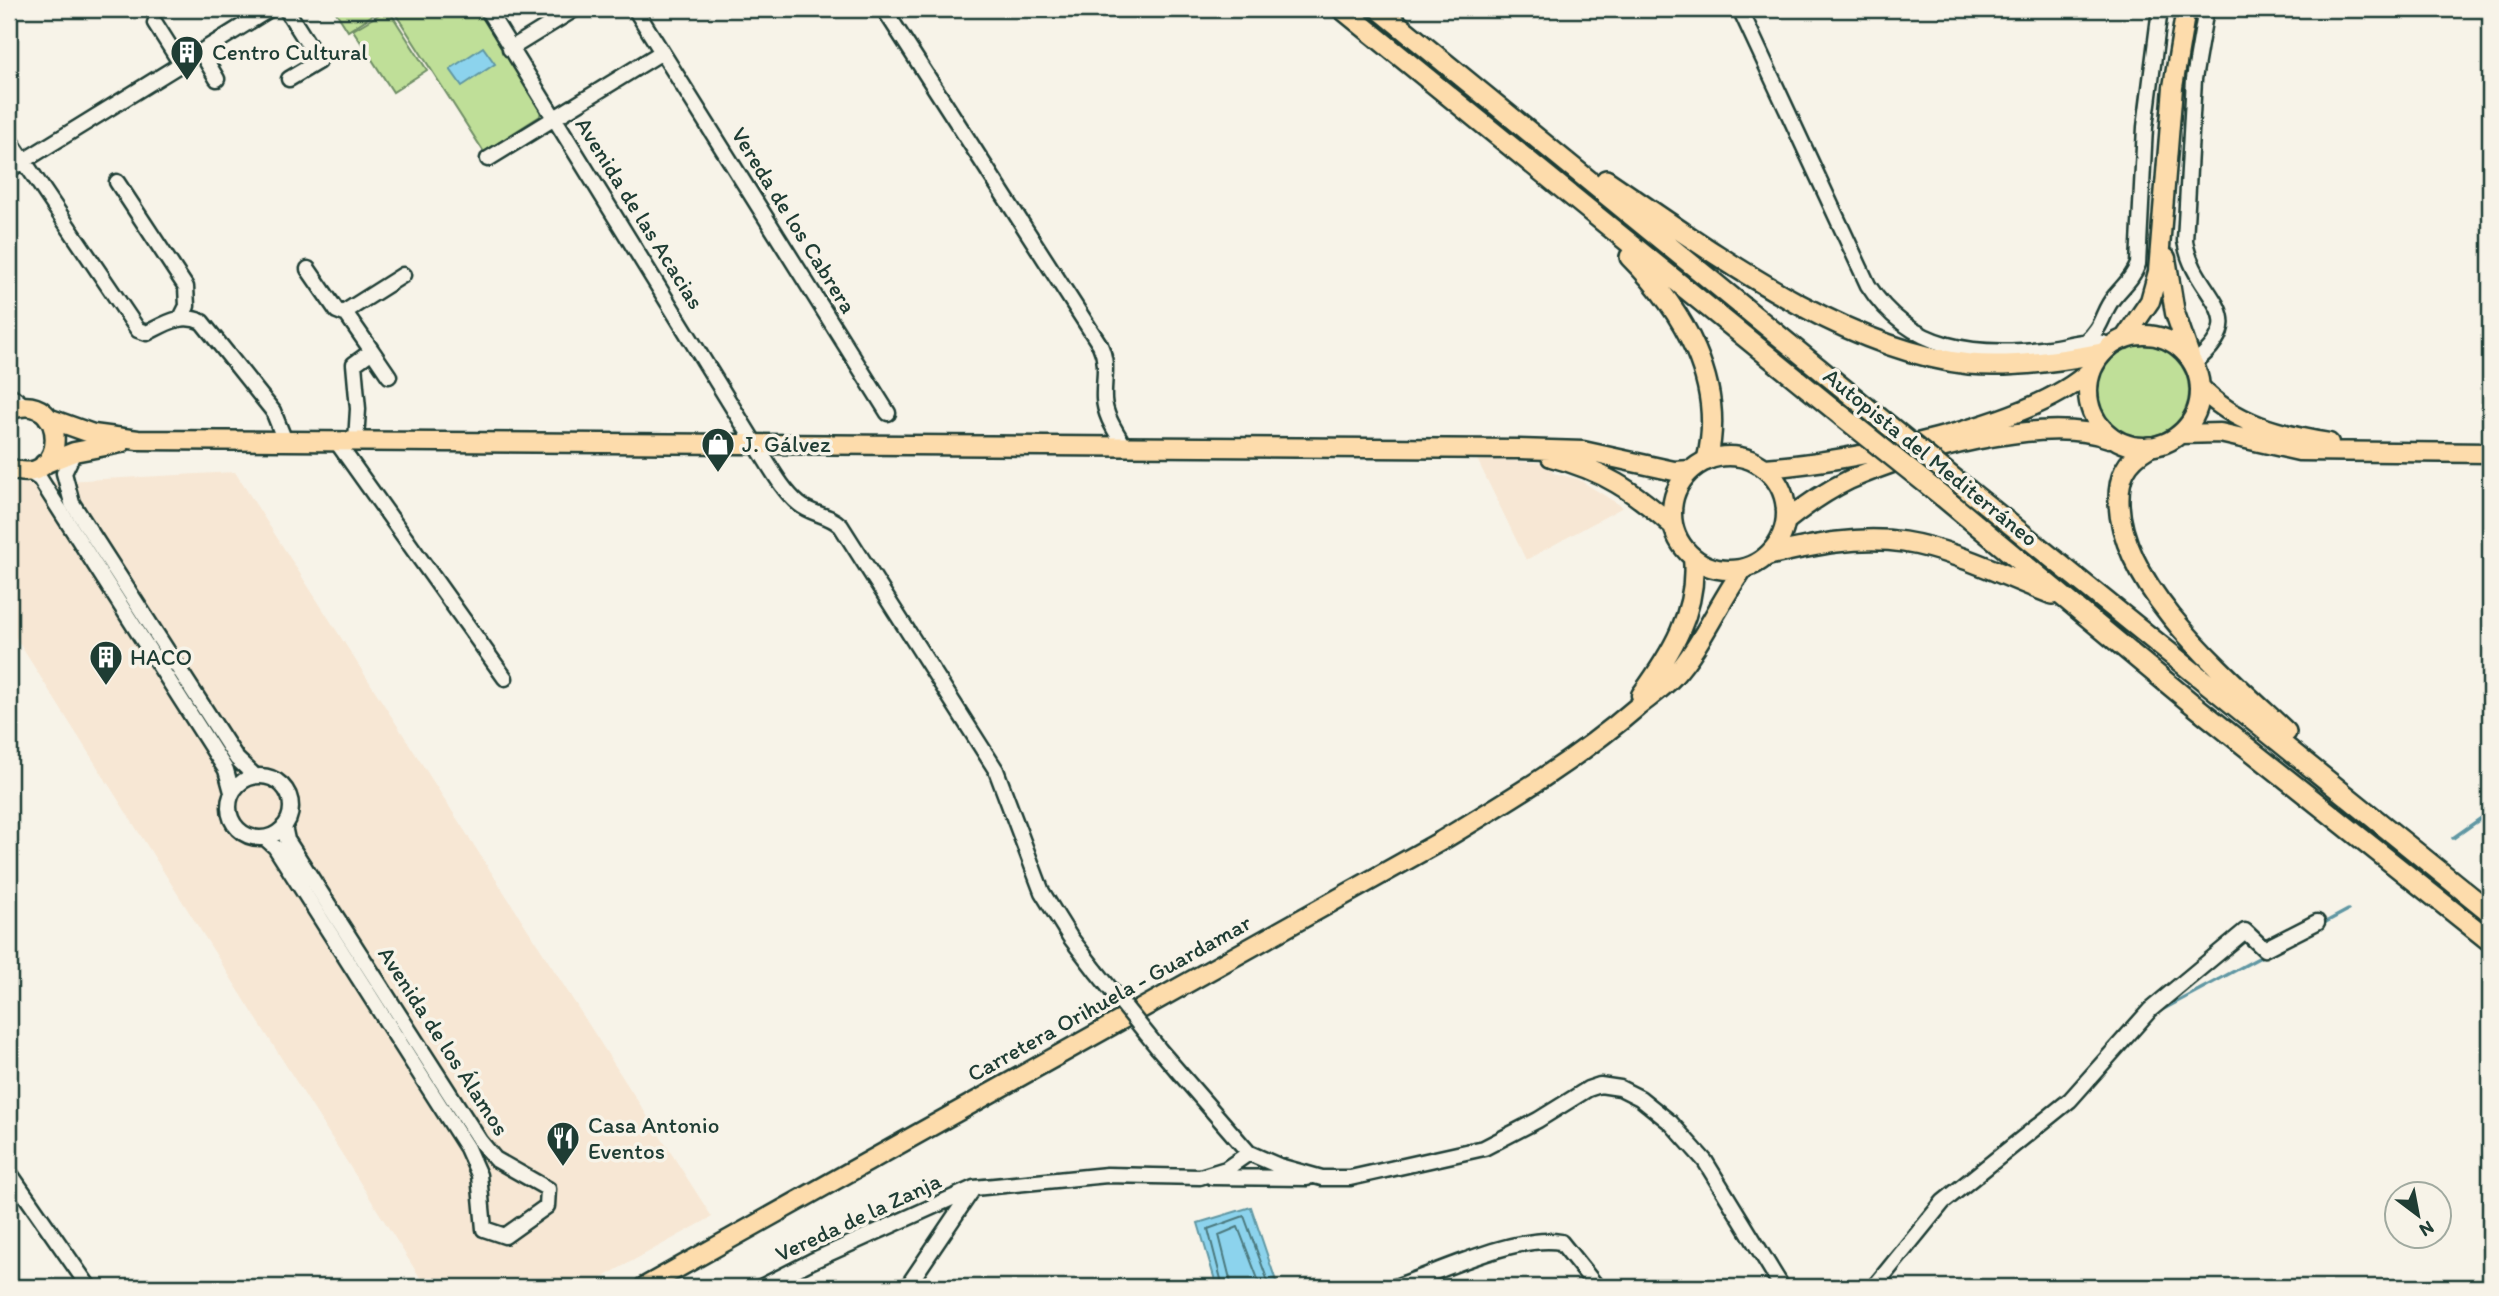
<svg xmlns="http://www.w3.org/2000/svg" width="2499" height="1296" font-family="Itim,sans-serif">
<rect width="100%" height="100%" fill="#f7f3e8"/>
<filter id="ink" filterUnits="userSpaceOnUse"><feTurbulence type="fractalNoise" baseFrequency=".0143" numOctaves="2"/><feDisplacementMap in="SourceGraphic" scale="14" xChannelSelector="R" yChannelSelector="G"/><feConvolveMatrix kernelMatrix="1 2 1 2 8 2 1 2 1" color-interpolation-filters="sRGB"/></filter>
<g filter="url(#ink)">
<!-- built -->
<path fill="#f7e7d4" d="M1477 459 1549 463 1553 473 1578 479 1623 507 1526 560Z
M235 472 712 1217 585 1287H426L9 627V484Z"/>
<!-- green -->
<path fill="#bfdf98" stroke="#6f8e66" stroke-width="2" d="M334 9H382L348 31Z
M388 9 427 70 393 92 353 30Z
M396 9H479L541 110 540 116 484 152 393 10Z
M2097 391a46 46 0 1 1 92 0a46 46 0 1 1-92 0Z"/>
<!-- water -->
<path fill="#8cd3ed" stroke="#6097a3" stroke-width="2" d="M483 47 495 64 462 86 450 69Z
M1251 1207 1278 1287H1217L1198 1223Z"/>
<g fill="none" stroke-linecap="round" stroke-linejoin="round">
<!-- shore -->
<path stroke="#4b797e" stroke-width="2" d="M1223 1287 1208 1229 1244 1216 1270 1287
M1232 1287 1219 1235 1238 1227 1261 1287"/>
<!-- stream -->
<path stroke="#6097a3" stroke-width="3.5" d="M2453 838 2490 812
M2322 924 2348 910
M2158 1012 2266 954
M1927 1233 1951 1204"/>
<defs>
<path id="minor" d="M286 9 319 61 289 79
M487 9 754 442C768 462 780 488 799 504 812 515 829 514 841 526L996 770 1042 892 1070 937 1096 971
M635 9 888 413
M884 9 1100 345C1109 365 1103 378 1104 399 1105 416 1115 430 1123 444
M1740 9 1868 285C1910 351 1978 358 2050 348 2066 346 2087 338 2103 343
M155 23 181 64
M510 49 575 9
M201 52 217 79
M9 139 138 330 147 333C165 324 182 312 202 322L273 411 285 441
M488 159 662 52
M9 170 270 9
M117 182 186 287 187 306 181 318
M308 269 337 311 347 315 372 351 354 364 358 409 356 441
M343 313 403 275
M2085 342C2105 325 2101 312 2115 296 2124 285 2133 278 2138 264L2145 127 2160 9
M372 351 389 376
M2193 364C2257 313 2194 299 2185 241L2194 79 2206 9
M9 394 25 406
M336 441 505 678
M74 452 64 473 72 503 237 759 255 776
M28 471 40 479 226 770 232 792
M229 807a31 31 0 1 1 62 0a31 31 0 1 1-62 0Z
M266 839 275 847 467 1148 479 1175 484 1229 505 1236 547 1206 548 1189 495 1159 480 1141 287 840 284 826
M1158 1048 1249 1153 1279 1166 1322 1178H1350L1484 1148 1538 1120 1588 1089 1600 1085 1620 1088 1640 1098 1671 1123 1705 1161 1782 1287
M9 1172 89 1287
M1212 1177 1307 1178
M761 1287 812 1261 974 1188 1107 1175 1200 1177 1226 1169 1249 1153
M907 1287 973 1189
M1395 1287C1439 1272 1517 1234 1561 1242L1597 1287
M1874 1287 1943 1202 2070 1100 2150 1010 2245 931 2264 949 2317 922"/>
<path id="major" d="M2166 258 2175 313 2190 356
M2088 391a56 56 0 1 1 112 0a56 56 0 1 1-112 0Z
M2124 339 2150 301 2158 272 2173 87 2186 9
M2200 387C2234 424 2281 435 2329 443
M9 410C70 386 70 492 9 468
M48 418 93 434 138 440 1518 449 1583 451 1674 471 1691 470
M2180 434 2220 433 2299 451 2490 453
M1672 513a57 57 0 1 1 114 0a57 57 0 1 1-114 0Z
M1551 457C1604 471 1632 490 1672 525
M44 464 74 452 121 443
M1765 468C1848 462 2031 427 2091 370
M1786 521C1806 505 1826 491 1849 480 1911 452 2043 414 2109 438
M1641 695C1671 654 1698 611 1693 558
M644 1287 1441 841C1509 800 1576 760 1636 708 1648 698 1662 689 1673 677 1702 645 1718 604 1743 569"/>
<path id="highway" d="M1342 9 1842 416
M1379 9 1866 407
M1606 180C1711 251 1841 349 1969 364 2012 368 2060 361 2102 353
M1630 257C1683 310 1726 383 1707 460
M2149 447C2125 461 2118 477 2119 504 2123 590 2228 677 2286 732
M1968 490 2490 912
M1942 496 2190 702 2490 941
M1769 555C1813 545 1859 535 1904 542 1954 550 2004 576 2052 594"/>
</defs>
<!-- minor casing -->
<use href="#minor" stroke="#1f3d34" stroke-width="19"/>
<!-- major casing -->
<use href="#major" stroke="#1f3d34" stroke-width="23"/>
<!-- highway casing -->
<use href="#highway" stroke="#1f3d34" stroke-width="24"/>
<!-- minor -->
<use href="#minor" stroke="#f7f3e8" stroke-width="14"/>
<!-- major -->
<use href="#major" stroke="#fddcac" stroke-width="18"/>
<!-- highway -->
<use href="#highway" stroke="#fddcac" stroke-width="19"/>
<defs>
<path id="minor-bridge" d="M1096 971 1158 1048"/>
<path id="highway-bridge" d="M1866 407 1968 490
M1842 416 1942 496"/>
</defs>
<!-- minor-bridge casing -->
<use href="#minor-bridge" stroke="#1f3d34" stroke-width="19" stroke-linecap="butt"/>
<!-- highway-bridge casing -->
<use href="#highway-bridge" stroke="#1f3d34" stroke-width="24" stroke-linecap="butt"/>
<!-- minor-bridge -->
<use href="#minor-bridge" stroke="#f7f3e8" stroke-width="14"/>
<!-- highway-bridge -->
<use href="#highway-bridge" stroke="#fddcac" stroke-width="19"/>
</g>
</g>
<!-- icons -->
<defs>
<symbol id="building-pin" viewBox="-11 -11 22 30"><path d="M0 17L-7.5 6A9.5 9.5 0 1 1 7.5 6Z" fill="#1f3d34" stroke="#f7f3e8"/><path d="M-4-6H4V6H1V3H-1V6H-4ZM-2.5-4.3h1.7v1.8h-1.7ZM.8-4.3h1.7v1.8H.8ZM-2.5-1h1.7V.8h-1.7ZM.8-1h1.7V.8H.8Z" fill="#fff"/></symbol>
<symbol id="shop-pin" viewBox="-11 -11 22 30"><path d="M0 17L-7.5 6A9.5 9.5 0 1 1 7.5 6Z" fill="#1f3d34" stroke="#f7f3e8"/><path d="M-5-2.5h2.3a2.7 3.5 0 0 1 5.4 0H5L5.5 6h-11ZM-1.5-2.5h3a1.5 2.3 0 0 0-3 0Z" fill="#fff"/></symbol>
<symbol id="restaurant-pin" viewBox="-11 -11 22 30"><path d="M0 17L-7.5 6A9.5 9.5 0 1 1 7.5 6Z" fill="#1f3d34" stroke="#f7f3e8"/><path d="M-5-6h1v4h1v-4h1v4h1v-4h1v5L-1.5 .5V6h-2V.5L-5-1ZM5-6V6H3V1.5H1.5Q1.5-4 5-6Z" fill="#fff"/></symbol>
</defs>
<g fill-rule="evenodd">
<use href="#building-pin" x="168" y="33" width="38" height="52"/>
<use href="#shop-pin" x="699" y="425" width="38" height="52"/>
<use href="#building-pin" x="87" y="638" width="38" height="52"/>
<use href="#restaurant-pin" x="544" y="1119" width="38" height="52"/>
</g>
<g text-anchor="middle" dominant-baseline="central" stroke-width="7" stroke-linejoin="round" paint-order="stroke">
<!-- poi labels -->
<g font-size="23" fill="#1f3d34" stroke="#f7f3e8" text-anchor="start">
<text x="212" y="52">Centro Cultural</text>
<text x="742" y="444">J. Gálvez</text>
<text x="130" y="657">HACO</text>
<text x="588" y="1125">Casa Antonio<tspan x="588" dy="26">Eventos</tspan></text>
</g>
<!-- street labels -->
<g font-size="23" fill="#1f3d34" stroke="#f7f3e8">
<text transform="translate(640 213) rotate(58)">Avenida de las Acacias</text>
<text transform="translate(794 220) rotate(58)">Vereda de los Cabrera</text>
<text transform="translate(1931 457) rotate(39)">Autopista del Mediterráneo</text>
<text transform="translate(1109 998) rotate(-29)">Carretera Orihuela - Guardamar</text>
<text transform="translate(444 1041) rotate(57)">Avenida de los Álamos</text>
<text transform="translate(858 1217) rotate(-25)">Vereda de la Zanja</text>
</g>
</g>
<!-- margin -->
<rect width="2499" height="1296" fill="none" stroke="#f7f3e8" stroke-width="35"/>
<rect x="18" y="18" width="2464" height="1261" fill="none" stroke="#1f3d34" stroke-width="2.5" filter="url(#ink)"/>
<!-- north arrow -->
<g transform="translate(2418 1215) rotate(148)"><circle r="33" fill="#f7f3e8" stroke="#a1aaa0" stroke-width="2"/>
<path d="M0-5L12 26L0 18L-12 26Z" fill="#1f3d34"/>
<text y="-10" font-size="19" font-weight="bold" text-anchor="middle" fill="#1f3d34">N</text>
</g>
</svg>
